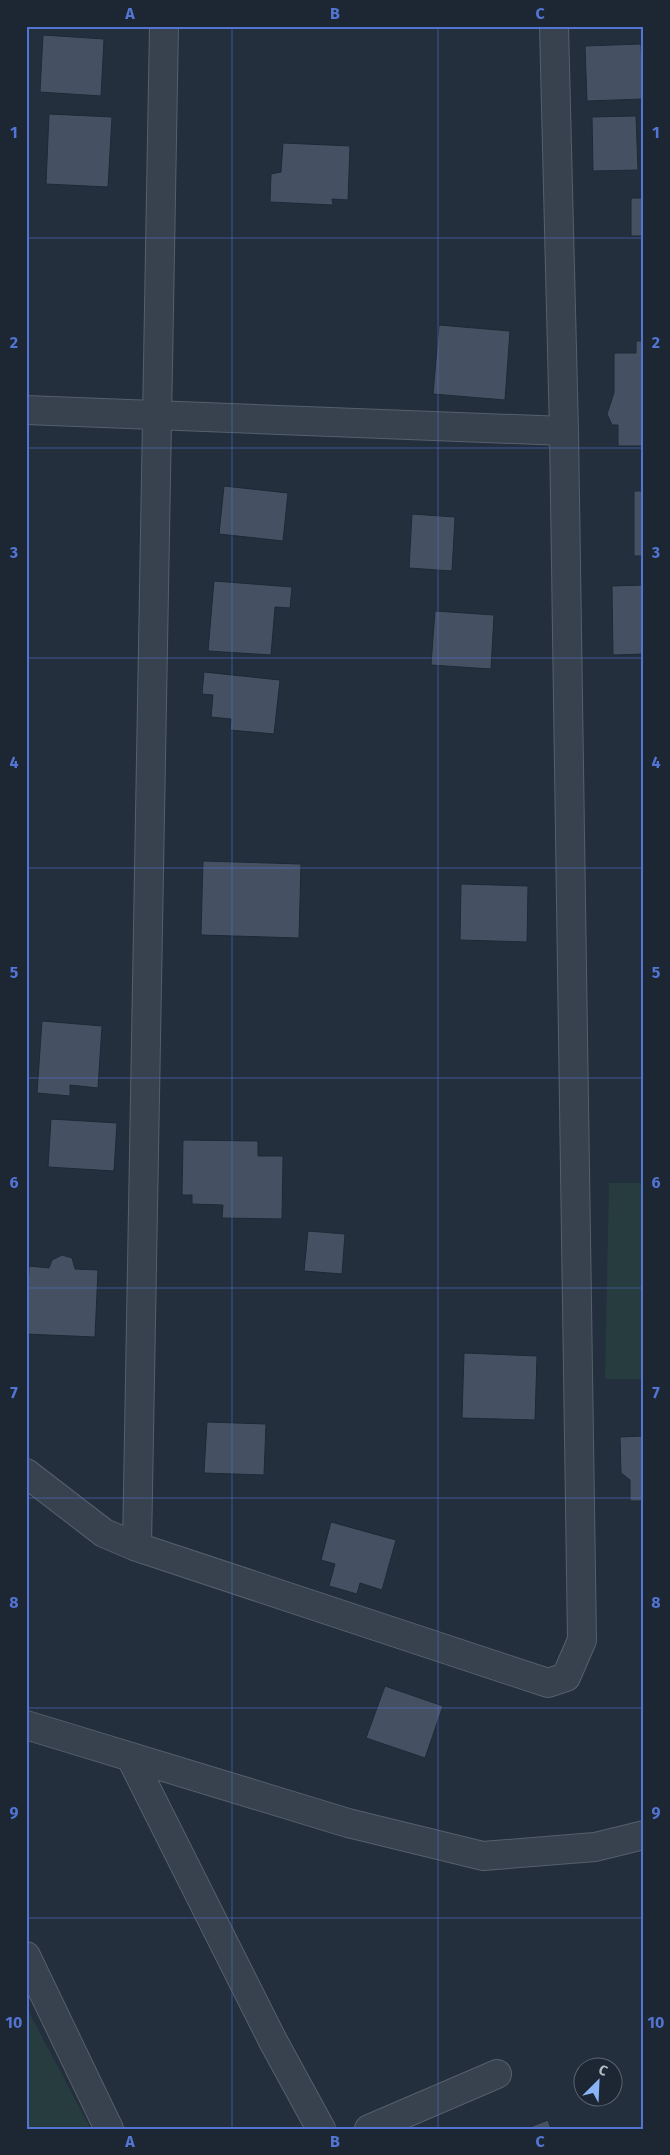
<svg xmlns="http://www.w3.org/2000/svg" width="670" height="2155" font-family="'Fira Sans',sans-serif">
<rect width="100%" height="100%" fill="#242f3e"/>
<!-- green -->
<path fill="#263c3f" d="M609 1183H644V1379H605Z
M26 2007 91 2129H26Z"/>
<!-- building -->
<path fill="#455162" stroke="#1f2835" d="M43 35 104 39 101 96 40 92Z
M641 44 643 99 587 101 585 46Z
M49 114 112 117 108 187 46 184Z
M636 116 638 170 593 171 592 117Z
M283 143 350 146 348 200 332 199 333 205 270 202 271 174 281 172Z
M631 198H644V236H631Z
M439 325 510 331 505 400 433 394Z
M636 341H644V459L643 446H618V425H612L607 414 614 393V353H636Z
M224 486 288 493 283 541 219 534Z
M634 491H644V556H634Z
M412 514 455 517 452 571 409 568Z
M214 581 292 587 290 608 275 607 271 655 208 651Z
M644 585V654L613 655 612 586Z
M435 611 494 615 491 669 431 665Z
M204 672 280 680 274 734 230 730 231 719 211 717 213 695 202 694Z
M203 861 301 864 299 938 201 935Z
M461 884 528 886 527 942 460 940Z
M42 1021 102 1026 98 1088 70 1085V1096L37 1093Z
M51 1119 117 1123 114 1171 48 1167Z
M183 1140 258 1141V1156H283L282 1219 222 1218 223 1205 192 1204V1195H182Z
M308 1231 345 1234 342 1274 304 1271Z
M62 1255 72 1258 75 1269 98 1270 95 1337 26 1334 29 1266 49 1268 52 1260Z
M464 1353 537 1356 535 1420 462 1418Z
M207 1422 266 1424 264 1475 204 1473Z
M644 1436V1501H630V1480L621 1473 620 1437Z
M331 1522 396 1540 382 1590 360 1583 357 1594 329 1586 335 1564 321 1560Z
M385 1686 443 1706 425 1758 366 1738Z
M548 2120 551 2129H525Z"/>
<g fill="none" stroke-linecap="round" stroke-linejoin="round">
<defs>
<path id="minor" d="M26 410 564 431
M26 1473 104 1533 137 1547 548 1683 566 1677 582 1640 564 431 554 26
M137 1547 164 26
M26 1725 348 1823 483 1856 595 1847 644 1835
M131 1758 273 2041 321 2129
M26 1956 109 2129
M369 2129 497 2074"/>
</defs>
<!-- minor casing -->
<use href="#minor" stroke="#565f6c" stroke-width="30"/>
<!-- minor -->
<use href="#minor" stroke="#38414e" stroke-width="28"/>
</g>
<!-- grid -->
<path fill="none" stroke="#5274d3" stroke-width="1" stroke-opacity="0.55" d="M232 26V2129M438 26V2129M26 238H644M26 448H644M26 658H644M26 868H644M26 1078H644M26 1288H644M26 1498H644M26 1708H644M26 1918H644"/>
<!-- border -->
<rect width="670" height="2155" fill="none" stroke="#1d2633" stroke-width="55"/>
<!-- north arrow -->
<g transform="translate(598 2082) rotate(24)"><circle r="24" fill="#1d2633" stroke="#59626f"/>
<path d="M0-4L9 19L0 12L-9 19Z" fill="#8ab4f8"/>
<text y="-8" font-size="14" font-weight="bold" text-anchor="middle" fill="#b4bcc9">С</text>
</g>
<rect x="28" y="28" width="614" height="2100" fill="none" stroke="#5274d3" stroke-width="2"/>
<g font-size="16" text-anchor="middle" font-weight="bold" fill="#5274d3">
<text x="130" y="19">A</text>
<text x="335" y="19">B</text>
<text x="540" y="19">C</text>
<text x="14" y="138">1</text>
<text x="656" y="138">1</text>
<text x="14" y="348">2</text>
<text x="656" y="348">2</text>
<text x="14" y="558">3</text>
<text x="656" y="558">3</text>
<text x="14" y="768">4</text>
<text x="656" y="768">4</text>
<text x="14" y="978">5</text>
<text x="656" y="978">5</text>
<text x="14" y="1188">6</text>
<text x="656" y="1188">6</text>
<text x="14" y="1398">7</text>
<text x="656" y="1398">7</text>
<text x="14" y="1608">8</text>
<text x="656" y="1608">8</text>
<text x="14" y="1818">9</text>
<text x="656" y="1818">9</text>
<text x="14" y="2028">10</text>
<text x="656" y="2028">10</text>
<text x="130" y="2147">A</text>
<text x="335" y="2147">B</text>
<text x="540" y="2147">C</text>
</g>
</svg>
